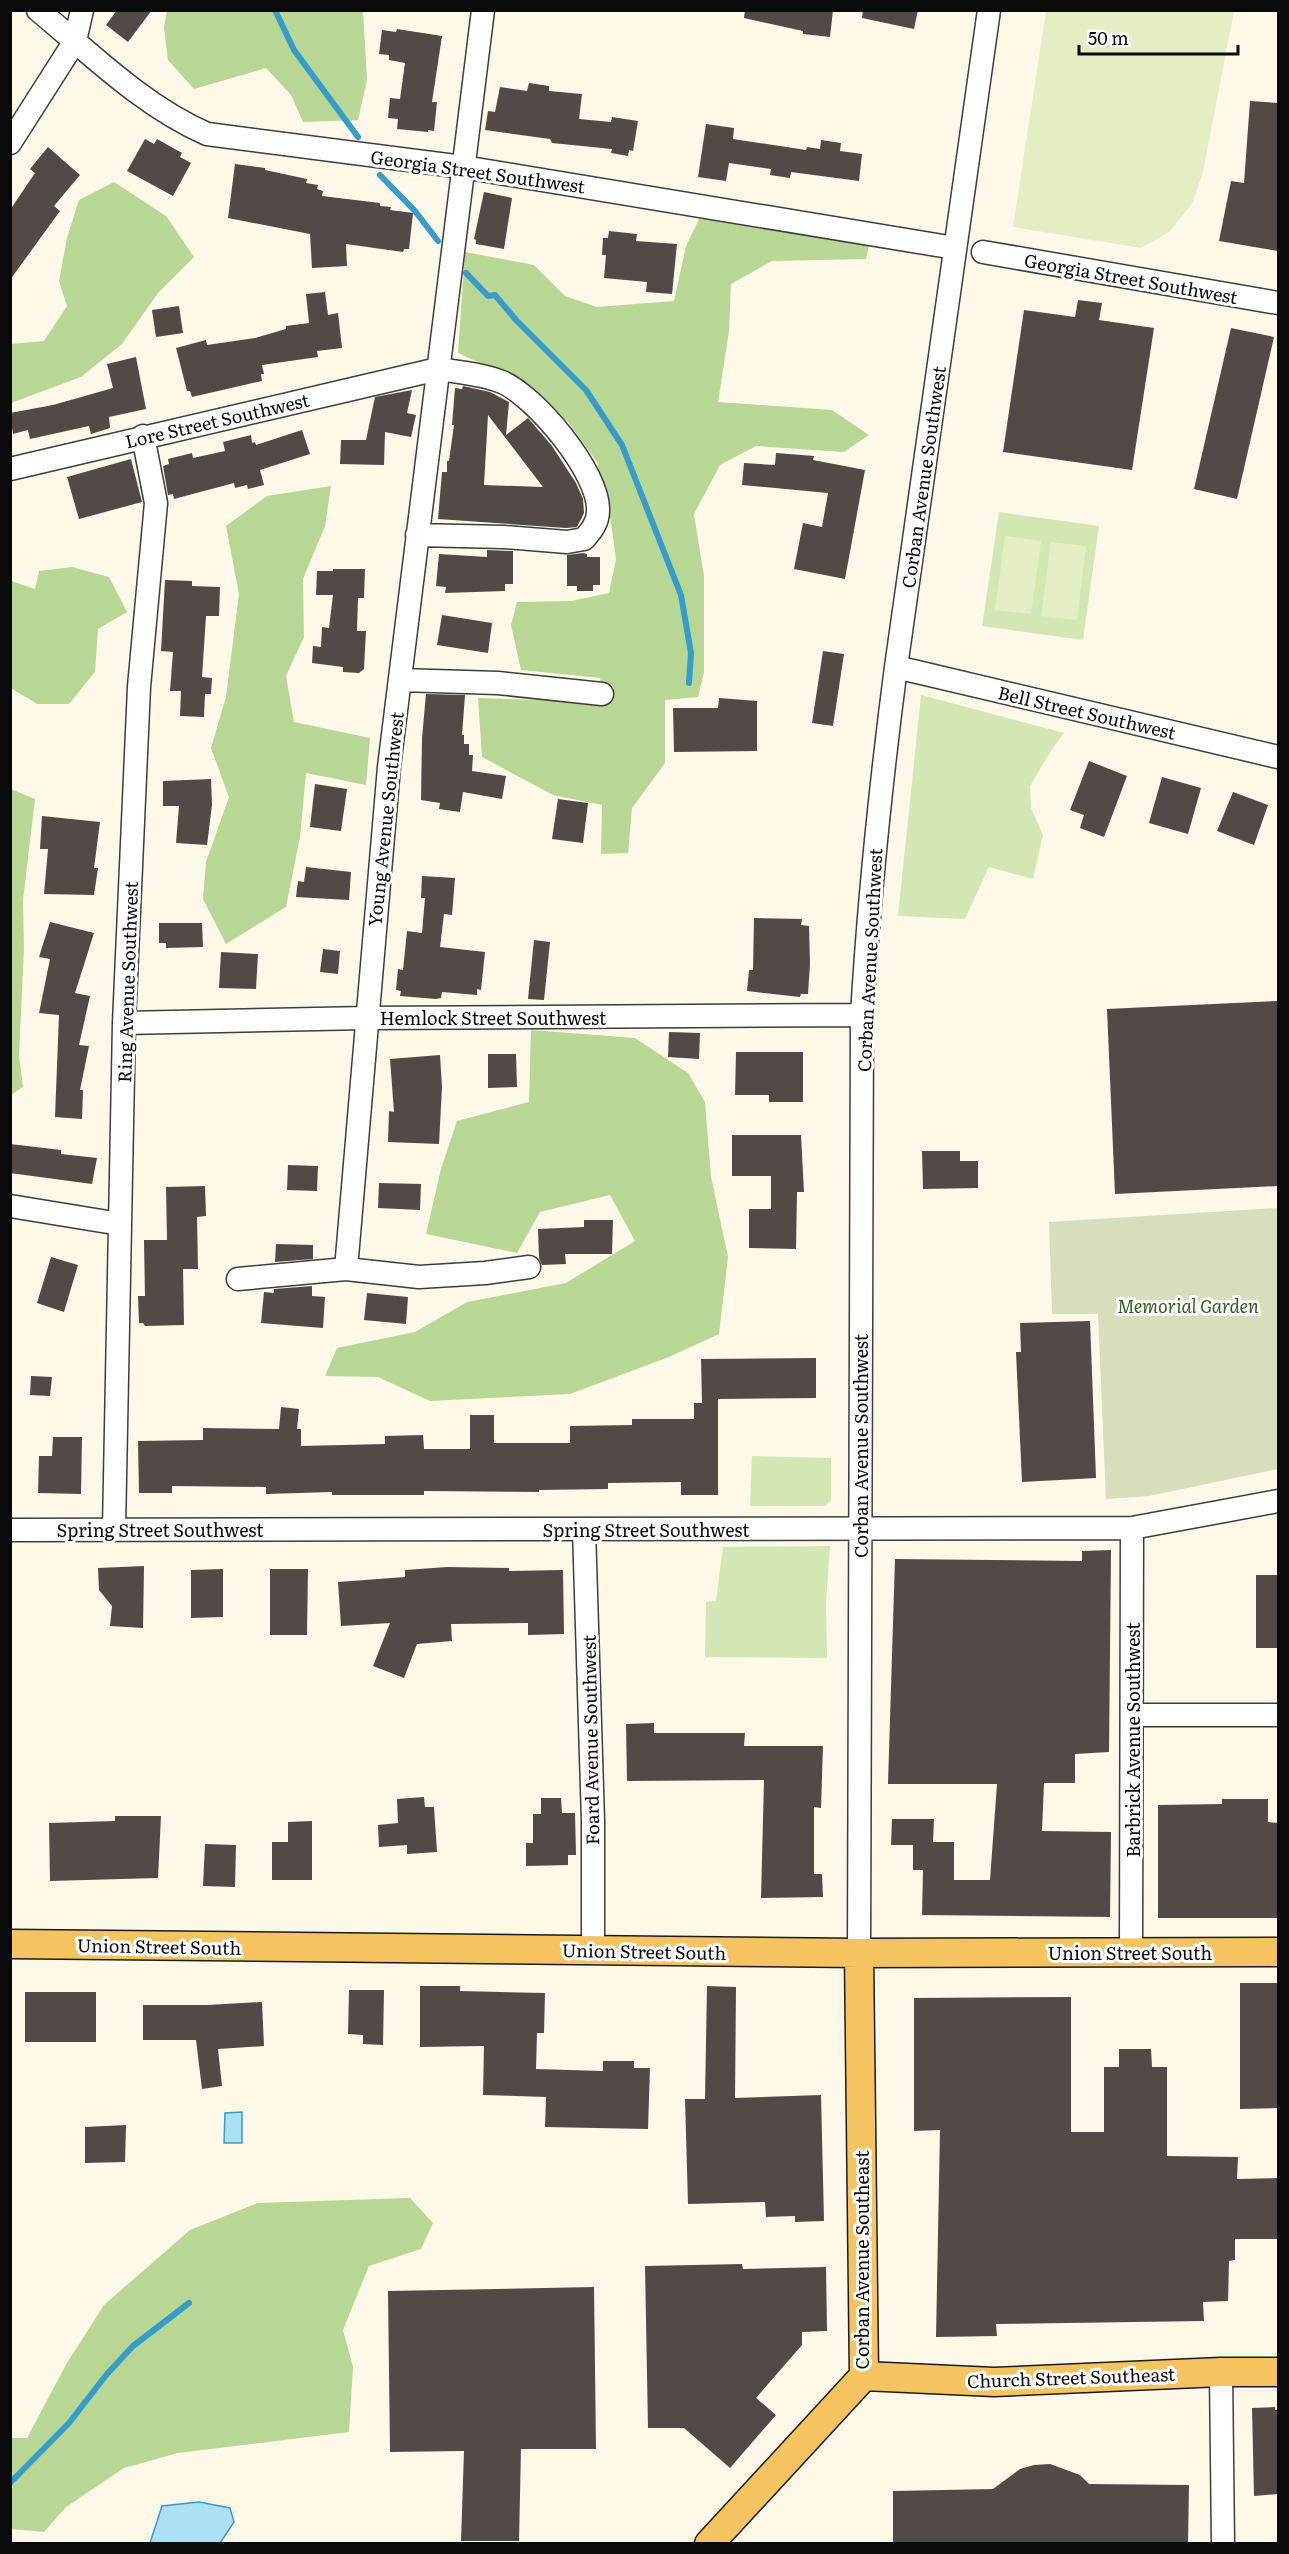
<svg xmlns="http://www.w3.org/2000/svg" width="1289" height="2554" font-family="Literata,serif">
<rect width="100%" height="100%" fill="#fef8e8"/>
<!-- green -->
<path fill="#d3e7b4" d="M999 512 1099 526 1083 640 982 626Z
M921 695 1064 733 1052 749 1030 786 1031 808 1043 835 1033 879 989 867 965 919 898 916Z
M752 1456 831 1458V1500L826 1506H750Z
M830 1546 826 1602 827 1658 705 1657 706 1602 716 1601 723 1547Z"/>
<!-- forest -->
<path fill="#b8d794" d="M167 10 363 11 367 80 358 120 303 122 291 95 266 68 194 89 168 60 164 27Z
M114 182 166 216 194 257 158 293 122 344 81 377 11 403V344L44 341 67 306 59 281 67 238 79 200Z
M701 215 870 242 866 259 772 261 731 284 729 331 718 402 832 410 869 435 844 452 756 446 720 465 694 514 704 576V672L698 697 665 700V763L632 808 628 853 601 854 602 805 553 795 482 757 478 698 605 702 600 678 521 670 511 625 517 602 571 601 609 593 616 559 610 516 597 462 568 422 517 380 458 353 465 252 534 265 565 296 597 307 674 301 686 246Z
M331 486 325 526 303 579 304 637 286 676 294 722 370 738 366 785 306 773 300 837 286 907 226 944 203 899 206 862 229 797 211 748 226 697 239 594 226 526 267 496Z
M72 567 109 577 127 612 98 629 95 672 69 704H37L11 688V581L35 589 39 571Z
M11 789 35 799 23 900 24 948 19 1055 23 1087 11 1095Z
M531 1030 635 1038 688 1073 705 1102 711 1177 728 1257 719 1334 669 1357 570 1394 430 1401 378 1377 325 1376 337 1348 415 1332 467 1302 566 1283 635 1241 610 1195 540 1212 517 1253 426 1234 441 1169 457 1121 529 1102Z
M410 2198 433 2223 421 2249 369 2266 343 2330 353 2367 349 2432 178 2453 124 2468 66 2507 44 2532 11 2529V2438H27L67 2363 104 2305 190 2230 258 2203Z"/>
<!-- cemetery -->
<path fill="#d6debc" d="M1278 1208V1469L1149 1496 1106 1499 1098 1314H1052L1049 1222Z"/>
<!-- pitch -->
<path fill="#e4eec5" d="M1046 11H1234L1203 172 1192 204 1169 232 1141 248 1013 227Z
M1005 536 1041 541 1031 614 995 610Z
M1051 542 1086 546 1077 620 1041 616Z"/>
<!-- water -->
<path fill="#aee0f4" stroke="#379cc9" stroke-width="1.5" d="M242 2112V2143H224L225 2113Z
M199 2502 230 2508 234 2522 220 2543H150L162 2506Z"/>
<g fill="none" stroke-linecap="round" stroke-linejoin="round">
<!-- stream -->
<path stroke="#379cc9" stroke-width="6" d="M275 10 294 50 358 137
M380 175 415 211 438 241
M466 273 488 296 495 295 516 320 586 390 622 445 681 595 691 653 689 683
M10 2483 69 2423 107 2374 133 2346 189 2303"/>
</g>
<!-- building -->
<path fill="#524a47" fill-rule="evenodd" d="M117 10H152L128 42 106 25Z
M745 10H833L830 37 803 34V31L744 18Z
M863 10H918L914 29 862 18Z
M397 29 442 36 432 102H437L434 131 428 130V132L397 129 398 119 388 118 390 98 400 99 405 63 389 60V55L379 54 382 30 396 32Z
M529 83 549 86V91L582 94 579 119 611 122 612 117 638 121 633 151 629 150 628 156 611 153 612 149 552 143 550 139 485 130 488 111 495 112 500 87 527 91Z
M1250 101 1278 103V251L1219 241 1231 181 1244 183Z
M706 124 734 128 733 139 806 150 807 147 820 149 821 140 841 143 840 151 862 154 859 181 791 172 790 178 770 175 771 169 729 163 726 181 698 177Z
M145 139 154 144 157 139 182 153 180 157 191 163 173 196 127 171Z
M48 147 80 175 54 206 60 211 10 280V210L35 173 30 169Z
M235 164 265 168V170L307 179 306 183 318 185 317 189 323 191 322 196 380 203V206L391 207 390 210 413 213 409 249H404L403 252 346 244 347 266 312 268 310 234 228 218Z
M484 192 512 198 504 249 476 244V240L474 239Z
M609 231 637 234 636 241 677 244 672 294 646 292 647 282 604 278 606 255H602L603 238H608Z
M325 292 328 315 338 313 342 348 317 351 318 357 262 365 264 374H261L262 381 192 397 190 391H187L176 348 206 340 207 345 255 338 286 329V326L309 323 306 294Z
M1078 300 1102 303 1099 320 1154 328 1132 470 1003 452 1024 310 1075 317Z
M179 306 183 333 156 337 152 310Z
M1231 328 1274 337 1237 499 1194 489Z
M136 357 146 409 109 417 110 428 91 434 89 426 30 439 28 430 13 434 10 413 53 405 113 388 107 364Z
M463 386 490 392 509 402 506 435 528 418 552 446 576 483 583 499 584 513 577 527 566 528 438 519 442 472H447V461H449L454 425H452L455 388 462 389ZM488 415 504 436 543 487 484 485Z
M412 390 407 413 416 415 411 437 385 432 384 465 340 464 341 440H366L375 397Z
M302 430 310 454 260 470 264 485 248 489 247 485 235 488 234 483 174 499 173 494 168 495 163 466 169 464 168 459 192 453 193 458 225 451 223 442 251 435 252 443 255 442 256 445Z
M776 453 814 456 813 460 865 470 845 579 794 569 803 523 822 527 828 493 742 485 744 463 775 465Z
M131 459 142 502 79 519 67 477Z
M487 550 513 551V584H505V591L445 593 446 587 436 586 439 554 487 557Z
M583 553 587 554V557H600V585H593V591H577V586H567V555Z
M333 569H365L364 598H358L357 631H366L364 669 359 673 343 672V667L312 663 313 646 321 647 322 627 329 628 333 595H316L317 571H333Z
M165 580 192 581V586L220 587 219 616H206L202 677 212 678 211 694H205L204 717 180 716 181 691H170L173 652 161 651Z
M442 615 492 623 488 653 437 645Z
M823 651 844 654 833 726 812 723Z
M426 694 465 695 462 735H464V744H469V755H473L472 771 506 776 502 799 463 792 460 812 439 809 440 803 421 800 422 738Z
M719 698 757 701V751L674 752 673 708H718Z
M1089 761 1127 776 1104 837 1080 828 1084 815 1070 810Z
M1162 777 1201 788 1188 834 1149 823Z
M211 779 212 805 207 845 176 843 179 806H163V781Z
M315 784 347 789 341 831 310 827Z
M1233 792 1268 805 1254 845 1217 831Z
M558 799 588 803 583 843 552 839Z
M42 816 100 822 94 868H98L94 895 44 894 48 849H40Z
M306 867 351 872 349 900 296 897 298 881 304 882Z
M422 876 455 878 452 915 444 914 440 947 485 952 481 990 477 989V995L442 992 441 998 436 999 400 996 401 991 396 990 398 969 403 970 407 931 422 933 425 898H421Z
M754 918 802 919 801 925 809 926 810 964 808 994H801L800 997 747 991 749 970H753Z
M50 922 94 933 75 993 90 996 79 1045 89 1046 80 1090H83L82 1119 55 1117 59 1015 39 1013 50 959 39 957Z
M159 923H202L203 947 166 948V943H159Z
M534 940 550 942 544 1000 528 999Z
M323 949 340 951 338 974 320 972Z
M221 952 258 954 256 989 219 988Z
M1278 1001V1186L1115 1194 1107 1009Z
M669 1032 700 1033 699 1059 668 1057Z
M736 1052H803V1102H769V1095H735Z
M488 1054H516L517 1087 488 1088Z
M440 1055 442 1087 439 1144 388 1142 389 1111 394 1112 390 1059Z
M732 1135H801L804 1192H797L796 1249 749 1248V1209H771V1176H732Z
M10 1144 61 1150V1154L97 1158 92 1184 10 1173Z
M922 1151H960V1161H978V1188L923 1189Z
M288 1165 318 1166 317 1191 287 1190Z
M379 1183 421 1184 420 1210 378 1208Z
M205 1186 206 1216 197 1217 198 1269H183L184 1325 145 1326 143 1323H139L138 1296H145L144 1240H167L166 1187Z
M584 1220H613L612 1254H565L566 1264 542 1265 539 1258 538 1229 584 1227Z
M276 1244 313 1245V1259L275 1262Z
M51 1257 78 1265 64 1312 37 1303Z
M312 1286V1296L325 1297 323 1328 261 1323 264 1292 274 1293V1289Z
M367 1293 408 1297 406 1324 364 1320Z
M1090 1321 1096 1478 1022 1482 1016 1352H1021L1020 1323Z
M816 1358V1398L718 1399V1495H681V1482L608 1483V1489L539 1490V1492L424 1491V1495H332V1492L266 1494V1487L172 1486V1493H139L138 1441 203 1440V1428L279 1429 281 1407 299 1409 297 1429H301V1446L385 1444V1436L423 1435 424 1449H470V1415H494V1443H570V1426L632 1425V1419H694V1403H702L701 1359Z
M31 1376 52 1377 50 1396 30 1395Z
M53 1437H82L81 1494 38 1493 39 1456H52Z
M1111 1550 1109 1752 1075 1754V1783H1044L1042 1831 1111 1832 1110 1917 922 1915 923 1870H913V1845H891L892 1819H934L933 1842H954V1880H990L997 1784H888L895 1559 1082 1561V1551Z
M144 1566 143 1628 110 1626 112 1606 99 1590 98 1568Z
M447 1567 509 1568V1571L563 1570 564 1634 528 1635V1623L451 1624 452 1641 417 1644 404 1678 373 1666 390 1623 341 1626 338 1582 405 1577V1570Z
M223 1569V1617L191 1618V1570Z
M270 1569H308L307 1635H270Z
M1256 1575H1278V1648H1256Z
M654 1723V1733H745L744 1746H823L821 1808 814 1807V1874H822L823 1897 761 1898 764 1780 627 1781 626 1724Z
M424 1797 425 1807H434L437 1852 407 1854V1845L379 1847 378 1825 398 1823 397 1799Z
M541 1798H561L562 1813H575L576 1855H568V1865L526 1866V1843H533V1814H541Z
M1222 1799H1268V1822L1278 1823V1918H1158V1805L1222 1804Z
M115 1816H161L158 1878 50 1881 49 1823 115 1821Z
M312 1821V1880H272V1842H288V1822Z
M205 1844 236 1845 235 1887 203 1886Z
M1240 1983H1278V2108L1240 2109Z
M420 1986H460V1991L545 1993 544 2033H537L536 2069 603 2071V2061H634V2068H650L648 2129 545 2127 546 2097 483 2095 484 2046 420 2047Z
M707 1986 736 1987 735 2098 821 2095 824 2221 795 2222V2216L766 2217 765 2202 688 2204 685 2099H705Z
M349 1990H384L383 2045 363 2044V2035L348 2034Z
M25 1992H96V2042H25Z
M1071 1997V2132H1104V2067H1119V2049H1151L1152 2067H1167V2156L1238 2157 1237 2179 1278 2178V2239H1235V2260L1229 2261 1228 2301 1203 2302 1204 2321 996 2324 997 2336 936 2337 940 2130 914 2131V1998Z
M262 2002 264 2046 218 2049 222 2086 202 2089 196 2040H143V2005H207Z
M126 2125 125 2162 85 2163V2127Z
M742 2264 743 2269 826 2267 827 2331 802 2332V2345L756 2398 776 2415 730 2468 684 2428H648L645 2266Z
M594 2287 596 2449H521L519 2541H461L464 2451 390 2452 388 2291Z
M1275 2407V2410H1278V2494L1254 2496 1252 2408Z
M1050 2464 1080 2475 1089 2484 1189 2485 1188 2544H893V2491L993 2489 1020 2469 1034 2465Z"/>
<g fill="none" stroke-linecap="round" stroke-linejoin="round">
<defs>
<path id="minor" d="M38 10C91 54 143 106 207 134L463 167 955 248
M10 143 75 41 82 10
M983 252 1278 303
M10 469 438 369C458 372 482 374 502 382 535 396 600 473 598 511 598 523 591 531 584 539L567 542 504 537 417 535
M896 667 1278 757
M400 680 498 683 602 694
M124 1023 366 1018 862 1015
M10 1206 120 1224
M346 1269 389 767 483 10
M238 1279 346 1269 419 1277 485 1273 529 1267
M114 1529 124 1023 139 687 156 503 143 436
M584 1529 593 1821V1950
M10 1530 1132 1528 1278 1501
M1132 1715H1278
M1131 1952 1132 1528
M859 1953 862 1015C869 898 881 782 896 667L989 10
M1221 2372 1223 2544"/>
<path id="major" d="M10 1944 859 1953 1278 1952
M864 2376 994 2382 1221 2372H1278
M709 2544 864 2376 859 1953"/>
</defs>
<!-- minor casing -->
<use href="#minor" stroke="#3d3d3d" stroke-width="25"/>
<!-- major casing -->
<use href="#major" stroke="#1b1b1b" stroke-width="31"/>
<!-- minor -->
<use href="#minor" stroke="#fff" stroke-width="22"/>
<!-- major -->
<use href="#major" stroke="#f5c461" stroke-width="28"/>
</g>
<g text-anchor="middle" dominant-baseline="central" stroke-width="6" stroke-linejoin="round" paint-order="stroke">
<!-- street labels -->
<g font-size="18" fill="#0a0a0a" stroke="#fff">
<text transform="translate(478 171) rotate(8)">Georgia Street Southwest</text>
<text transform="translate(1131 278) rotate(10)">Georgia Street Southwest</text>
<text transform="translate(217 420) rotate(-13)">Lore Street Southwest</text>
<text transform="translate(923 477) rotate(-82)">Corban Avenue Southwest</text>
<text transform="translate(1087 712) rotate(13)">Bell Street Southwest</text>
<text transform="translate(385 819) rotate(-84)">Young Avenue Southwest</text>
<text transform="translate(869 960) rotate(-87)">Corban Avenue Southwest</text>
<text transform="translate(127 982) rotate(-88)">Ring Avenue Southwest</text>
<text x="493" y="1017">Hemlock Street Southwest</text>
<text transform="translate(860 1446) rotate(-90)">Corban Avenue Southwest</text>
<text x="160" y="1529">Spring Street Southwest</text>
<text x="646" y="1529">Spring Street Southwest</text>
<text transform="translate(590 1740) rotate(-91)">Foard Avenue Southwest</text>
<text transform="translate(1132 1740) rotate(-90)">Barbrick Avenue Southwest</text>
<text transform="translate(159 1946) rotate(1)">Union Street South</text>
<text transform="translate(644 1951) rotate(1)">Union Street South</text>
<text x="1130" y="1952">Union Street South</text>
<text transform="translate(861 2260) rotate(-90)">Corban Avenue Southeast</text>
<text transform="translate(1071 2377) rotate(-2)">Church Street Southeast</text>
</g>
<!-- park labels -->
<g font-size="18" font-style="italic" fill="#315f1d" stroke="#fff">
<text x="1188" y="1305">Memorial Garden</text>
</g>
</g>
<!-- border -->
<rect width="1289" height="2554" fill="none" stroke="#0a0a0a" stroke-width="24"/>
<!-- scale -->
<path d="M1079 45v9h159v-9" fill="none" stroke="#0a0a0a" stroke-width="3"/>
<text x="1088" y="45" font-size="18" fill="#0a0a0a" stroke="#ffffff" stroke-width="4.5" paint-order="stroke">50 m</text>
</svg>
